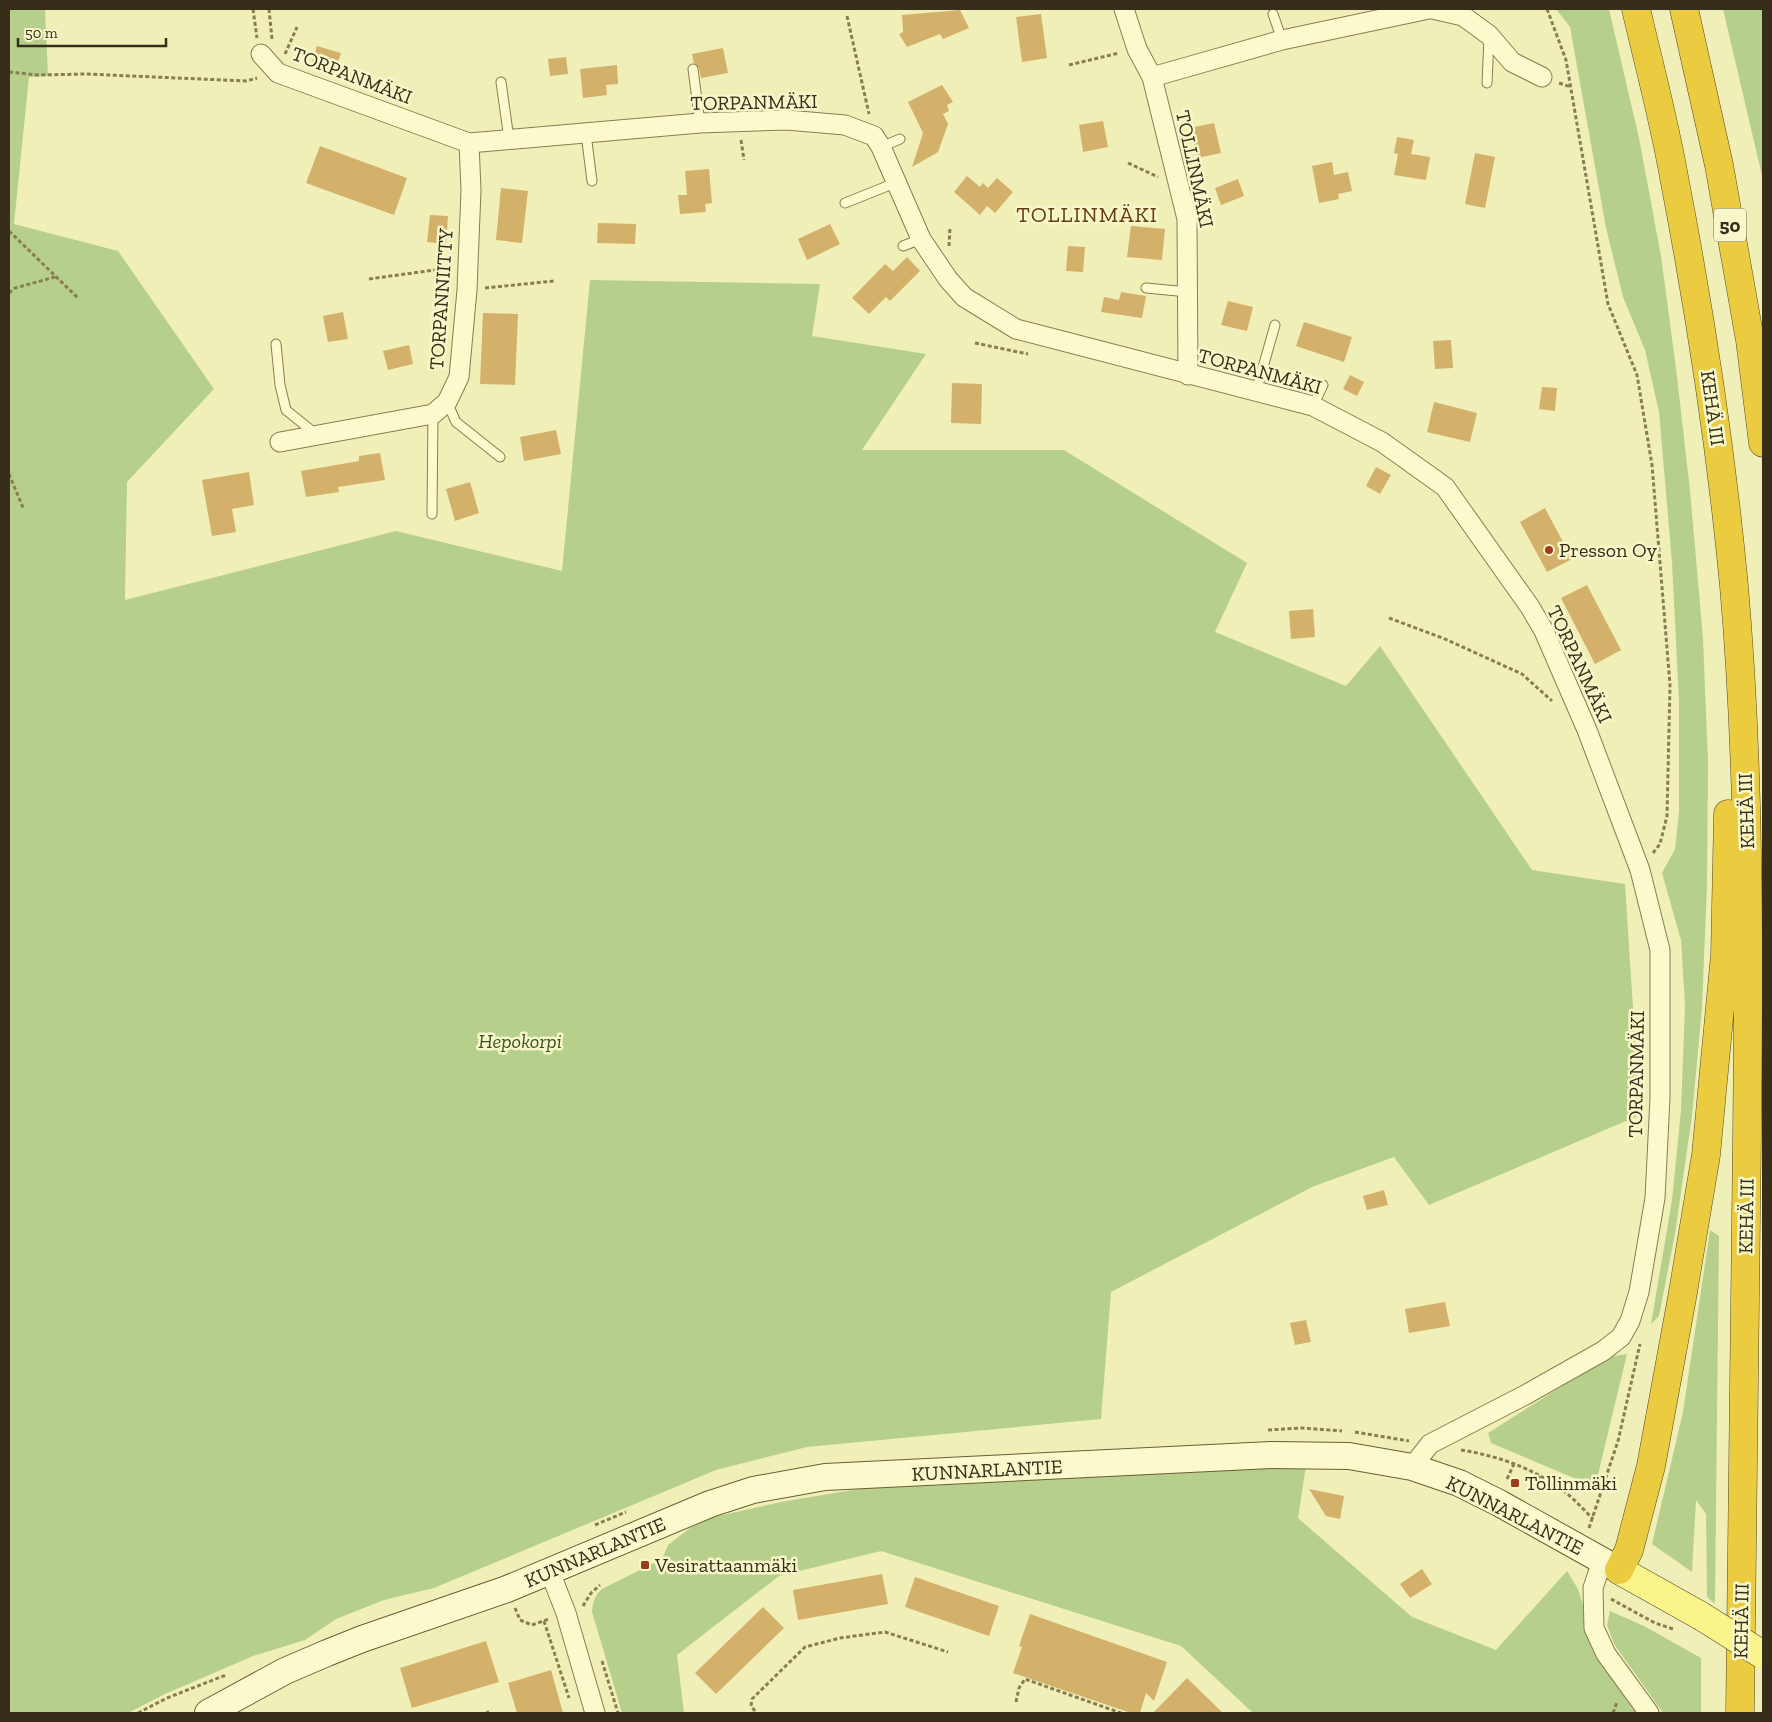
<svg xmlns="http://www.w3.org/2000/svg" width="1772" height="1722" font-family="'Zilla Slab',serif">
<rect width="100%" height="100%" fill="#f1efb8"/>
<!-- green -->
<path fill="#b6d08c" d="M9 9H45L48 76 29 77 14 224 118 251 214 389 127 482 125 600 396 531 562 571 590 280 820 284 812 336 926 354 862 450H1064L1247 563 1215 632 1346 686 1380 646 1532 870 1625 884 1640 1115 1429 1205 1394 1157 1312 1187 1111 1292 1101 1419 807 1447 716 1470 434 1588 384 1600 336 1619 305 1640 253 1656 165 1694 128 1713H9Z
M1556 9H1609L1612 22 1639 138 1661 256 1676 368 1690 490 1703 638 1708 762 1707 885 1702 1008 1692 1116 1675 1234 1659 1316 1651 1324 1672 1200 1681 1110 1685 1005 1681 940 1662 873 1675 849 1679 811V702L1672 562 1659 412 1645 350 1623 297 1606 228 1570 27Z
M1723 9H1763V180Z
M1710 1230 1719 1236 1715 1604 1707 1597 1706 1514 1696 1500 1692 1572 1652 1544 1683 1412Z
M1627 1354 1595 1487 1491 1443 1488 1433 1608 1357Z
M1306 1466 1298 1518 1412 1617 1496 1650 1567 1571 1578 1589 1585 1611 1588 1638 1614 1681 1642 1713H1253L1181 1646 881 1551 779 1576 677 1655 684 1713H622L592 1612C593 1602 594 1596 602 1589L662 1559 668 1545 690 1528 714 1517 781 1502 870 1487Z
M1610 1611 1644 1626 1701 1658V1713H1663L1614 1644 1607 1625Z"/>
<!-- building -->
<path fill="#d3b16b" d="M960 10 969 28 943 39 940 34 907 47 899 34 903 32 902 15Z
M1041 14 1047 58 1022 62 1016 17Z
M317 46 341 53 336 69 312 62Z
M723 48 728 73 701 78 699 68 694 63 692 54Z
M566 57 568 74 550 76 548 59Z
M617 65 618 84 606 85 607 95 583 98 580 69Z
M942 85 953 102 947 105 949 111 943 114 948 124 938 152 912 167 923 133 908 102Z
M1103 121 1108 147 1083 152 1079 125Z
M1214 123 1221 153 1197 158 1190 128Z
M1397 137 1414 140 1411 154 1430 157 1426 180 1394 175 1398 154 1394 153Z
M320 146 407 178 394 215 306 183Z
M1475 153 1495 157 1485 208 1465 204Z
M1332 162 1334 175 1348 172 1352 191 1338 194 1339 199 1319 203 1312 166Z
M709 169 712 203 705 204 706 212 680 214 678 195H687L685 171Z
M967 176 980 187 983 183 988 188 997 178 1013 192 995 213 987 206 980 215 954 192Z
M1238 179 1244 196 1221 205 1215 188Z
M501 188 528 191 522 243 496 240Z
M430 215 448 216 446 244 427 242Z
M598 223 636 224 635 244 597 243Z
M830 224 840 244 807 260 798 239Z
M1131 226 1165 229 1162 260 1127 257Z
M1068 246 1085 247 1083 272 1066 271Z
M907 257 920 271 890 301 886 297 869 314 852 298 885 264 893 271Z
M1121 292 1146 296 1142 318 1101 312 1104 297 1119 300Z
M1228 301 1253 307 1247 331 1221 325Z
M343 312 348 339 328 342 323 316Z
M483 313 518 314 515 385 480 384Z
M1304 322 1352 337 1344 362 1296 346Z
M1451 340 1453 368 1435 369 1433 341Z
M409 345 413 364 388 370 383 351Z
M1350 375 1364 382 1357 396 1343 389Z
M952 383 982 384 981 424 951 423Z
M1542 387 1557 388 1555 411 1539 409Z
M1434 402 1477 413 1470 442 1427 432Z
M556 430 561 454 524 461 520 437Z
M380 453 385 480 338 487 339 492 306 497 301 471 359 461V456Z
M1376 467 1391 475 1380 494 1366 486Z
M249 472 254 505 232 509 236 532 212 536 202 480Z
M470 482 479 513 455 521 446 489Z
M1545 508 1572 559 1547 572 1520 522Z
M1587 585 1621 650 1595 664 1561 598Z
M1313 609 1315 637 1291 639 1289 611Z
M1384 1190 1388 1205 1367 1210 1363 1196Z
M1445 1302 1450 1326 1409 1333 1405 1309Z
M1306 1320 1311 1342 1295 1345 1290 1323Z
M1309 1489 1344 1496 1340 1519 1326 1516Z
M1422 1569 1432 1584 1410 1598 1400 1584Z
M882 1574 888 1604 798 1620 793 1590Z
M915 1577 999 1606 989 1636 905 1607Z
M763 1607 784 1628 716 1694 695 1673Z
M1030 1614 1167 1662 1154 1701 1146 1693 1140 1713H1131L1013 1673 1022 1647 1019 1646Z
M486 1641 499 1682 412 1708 400 1668Z
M551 1670 563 1713H517L508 1683Z
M1187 1678 1223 1713H1153Z"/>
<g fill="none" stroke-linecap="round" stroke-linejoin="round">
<defs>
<path id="lane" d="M1273 14 1282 40
M693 69 700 123
M501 82 509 139
M1487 83 1489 38
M586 134 592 181
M881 147 900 139
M845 203 895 183
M903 246 921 239
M1146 288 1188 292
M276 344 280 385 286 410 317 435
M1256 392 1275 325
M447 402 456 422 500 457
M1313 406 1323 385
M432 514 433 414"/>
<path id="street" d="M1124 9 1137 49 1152 77 1187 219 1188 375
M1432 9 1463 16 1489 35 1512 62 1542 77
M261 54 278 73 469 143 700 123 787 120 845 125 874 136 881 147 921 239 948 279 964 297 1016 329 1313 406 1382 442 1445 487 1530 607 1544 631 1587 730 1640 870 1660 950V1098L1655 1198 1639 1292 1630 1321 1621 1337 1603 1351 1525 1395 1430 1444 1412 1467
M1152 77 1282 40 1429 9
M280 442 433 414 447 402 459 377 467 290 471 190 469 143
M1602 1561 1593 1588 1594 1628 1606 1654 1649 1713
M550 1572 566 1613 595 1713"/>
<path id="secondary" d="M208 1713 285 1671 327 1653 362 1639 507 1589 710 1504 753 1490 825 1477 1271 1455 1349 1456 1412 1467 1459 1483 1499 1503 1619 1570"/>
<path id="primary" d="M1619 1570 1701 1616"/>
<path id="highway" d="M1636 9C1649 65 1664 120 1674 177 1700 312 1721 448 1734 586 1750 769 1749 953 1747 1136 1745 1329 1742 1521 1740 1713
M1684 9 1719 165 1750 340 1763 443
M1619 1570 1629 1550 1651 1466 1682 1298 1706 1155 1725 955 1728 814"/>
</defs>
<!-- lane casing -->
<use href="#lane" stroke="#897d52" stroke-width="11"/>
<!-- street casing -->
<use href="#street" stroke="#897d52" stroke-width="21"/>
<!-- secondary casing -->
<use href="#secondary" stroke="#6a5d36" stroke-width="28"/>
<!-- primary casing -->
<use href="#primary" stroke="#554928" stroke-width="29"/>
<!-- highway casing -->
<use href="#highway" stroke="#554928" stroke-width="29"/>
<!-- path -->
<path stroke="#897d52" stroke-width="3" stroke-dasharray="4 2.5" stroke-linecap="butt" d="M253 9 257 38
M269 9 272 39
M1547 9 1566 60 1608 304 1637 375 1652 465 1670 685 1667 816 1660 844 1653 853
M847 16 869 114
M285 54 297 27
M1069 65 1119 53
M9 72 38 75 86 74 246 81 257 78
M1559 83 1571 87
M741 140 744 160
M1128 163 1158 177
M9 231 79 299
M949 246 950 227
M369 279 449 268
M485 288 554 281
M9 293 15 288 55 277
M975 343 1028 354
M9 474 24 510
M1389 618 1445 639 1522 674 1552 701
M1268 1430 1302 1428 1342 1431
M1355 1432 1409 1441
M1461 1450C1499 1456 1535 1469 1565 1492 1575 1500 1584 1510 1593 1519
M1507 1479 1514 1464
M1532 1490 1540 1476
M595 1525 626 1512
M1589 1528 1618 1441 1640 1344
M1611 1599 1655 1623 1673 1629
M583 1606 591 1593 600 1585
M515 1608 520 1620 532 1625 549 1619
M544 1621 569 1698
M602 1661 618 1713
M1016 1702 1019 1688 1025 1679 1121 1713
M487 1711 488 1713
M755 1711 751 1706 752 1699 805 1647 840 1638 885 1632 948 1652
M138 1713 167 1698 226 1675
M1613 1713 1617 1702"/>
<!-- lane -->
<use href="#lane" stroke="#fcfacc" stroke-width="9"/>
<!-- street -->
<use href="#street" stroke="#fcfacc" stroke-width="19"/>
<!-- secondary -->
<use href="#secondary" stroke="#fcfacc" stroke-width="26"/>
<!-- primary -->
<use href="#primary" stroke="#faf48b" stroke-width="28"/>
<!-- highway -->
<use href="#highway" stroke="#ebcb3f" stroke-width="28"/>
<defs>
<path id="primary-bridge" d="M1701 1616 1763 1655"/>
</defs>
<!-- primary-bridge casing -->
<use href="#primary-bridge" stroke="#554928" stroke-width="29" stroke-linecap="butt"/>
<!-- primary-bridge -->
<use href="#primary-bridge" stroke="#faf48b" stroke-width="28"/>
</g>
<!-- markers -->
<g fill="#9d3d1d" stroke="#f8f7c9" stroke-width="2">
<circle cx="1549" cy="550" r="5"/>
<rect x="1510" y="1478" width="10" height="10" rx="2.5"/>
<rect x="640" y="1560" width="10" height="10" rx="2.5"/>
</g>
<g text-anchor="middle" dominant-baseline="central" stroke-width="5" stroke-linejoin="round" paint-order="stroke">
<!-- shield labels -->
<rect fill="#f8f7c9" stroke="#706a4e" stroke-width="1" x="1714" y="208.5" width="32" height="33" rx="4"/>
<g font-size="19" font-weight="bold" fill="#362e19">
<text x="1730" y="225">50</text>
</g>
<!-- street labels -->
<g font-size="20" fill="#362e19" stroke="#f8f7c9">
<text transform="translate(352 75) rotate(21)">TORPANMÄKI</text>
<text transform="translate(754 102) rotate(-1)">TORPANMÄKI</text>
<text transform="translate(1195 169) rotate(78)">TOLLINMÄKI</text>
<text transform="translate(441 299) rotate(-86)">TORPANNIITTY</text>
<text transform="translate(1260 371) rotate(15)">TORPANMÄKI</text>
<text transform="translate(1713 408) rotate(82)">KEHÄ III</text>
<text transform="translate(1580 664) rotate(65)">TORPANMÄKI</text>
<text transform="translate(1746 811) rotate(-92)">KEHÄ III</text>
<text transform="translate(1636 1074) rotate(-89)">TORPANMÄKI</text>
<text transform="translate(1746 1216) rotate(-89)">KEHÄ III</text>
<text transform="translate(987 1470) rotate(-3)">KUNNARLANTIE</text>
<text transform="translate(1515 1515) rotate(27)">KUNNARLANTIE</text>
<text transform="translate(595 1552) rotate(-23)">KUNNARLANTIE</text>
<text transform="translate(1741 1621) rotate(-89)">KEHÄ III</text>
</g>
<!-- poi labels -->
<g font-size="20" fill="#362e19" stroke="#f8f7c9" text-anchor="start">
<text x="1559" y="550">Presson Oy</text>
<text x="1525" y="1483">Tollinmäki</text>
<text x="655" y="1565">Vesirattaanmäki</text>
</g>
<!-- park labels -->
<g font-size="20" font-style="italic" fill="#38541e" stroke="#f8f7c9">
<text x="520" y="1041">Hepokorpi</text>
</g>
<!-- quarter labels -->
<g font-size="22" letter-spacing="1" fill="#663b15" stroke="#f8f7c9">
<text x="1087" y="214">TOLLINMÄKI</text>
</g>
</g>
<!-- border -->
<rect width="1772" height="1722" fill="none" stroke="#362e19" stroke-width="20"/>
<!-- scale -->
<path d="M18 38v8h148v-8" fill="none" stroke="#362e19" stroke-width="2.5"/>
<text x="25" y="38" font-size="15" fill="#362e19" stroke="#f8f7c9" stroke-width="4" paint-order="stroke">50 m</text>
</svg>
